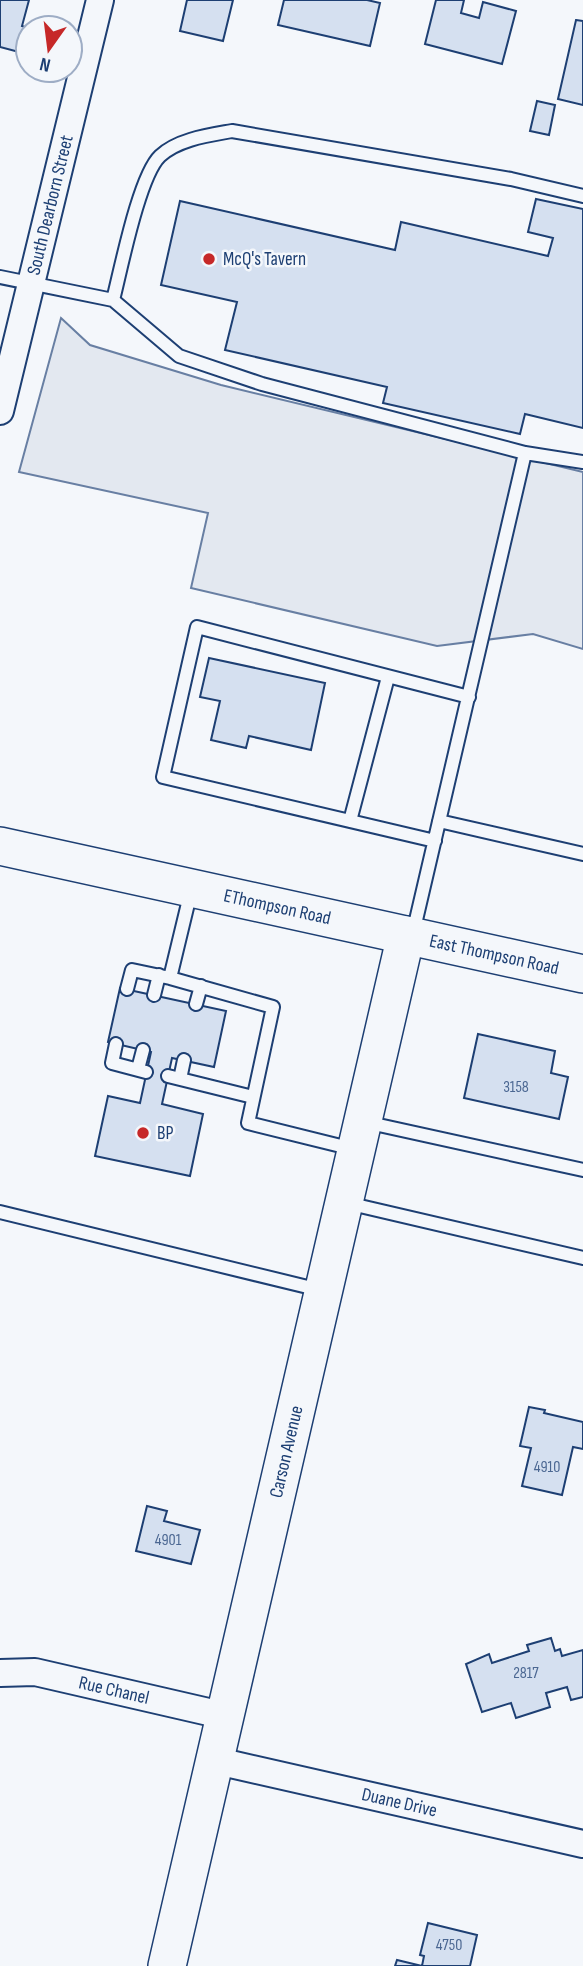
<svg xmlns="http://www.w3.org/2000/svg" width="583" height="1966" font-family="'Sofia Sans Condensed',sans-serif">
<rect width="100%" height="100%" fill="#f4f7fb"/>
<!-- parking -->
<path fill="#e3e8f0" stroke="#687fa3" stroke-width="2" d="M61 318 90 345 221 385 583 472V649L533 634 437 646 191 588 208 513 19 472Z"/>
<!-- building -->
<path fill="#d5e0f0" stroke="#1d3f73" stroke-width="2" d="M0 0H29L22 26 25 27 19 52 0 47Z
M187 0H233L223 41 180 31Z
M284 0H367L380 3 370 46 278 25Z
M436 0H464L461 13 479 18 483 2 516 11 502 64 425 44Z
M576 20 583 21V105L558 99Z
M537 101 555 105 549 135 530 131Z
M536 199 583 209V428L525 414 520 434 383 403 387 387 225 350 237 302 161 285 180 201 395 250 401 222 548 256 553 238 528 232Z
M209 658 325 683 311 750 249 736 246 748 211 740 220 701 200 697Z
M120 988 226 1011 214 1067 172 1058 162 1104 203 1114 190 1176 95 1156 108 1096 140 1103 151 1052 108 1042Z
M478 1034 555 1051 551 1073 568 1077 559 1119 464 1098Z
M529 1407 545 1410 544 1413 583 1422V1449L573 1447 562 1495 522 1486 531 1448 520 1446Z
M147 1506 167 1511 164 1521 200 1530 191 1564 136 1551Z
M551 1638 555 1651 560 1649 562 1656 583 1650V1697L571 1700 567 1687 546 1693 550 1707 516 1718 511 1703 482 1712 466 1664 489 1654 492 1663 529 1651 527 1645Z
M428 1923 477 1935 470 1966H395L397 1960 422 1966 424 1956 420 1955Z"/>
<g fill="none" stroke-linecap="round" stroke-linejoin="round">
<defs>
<path id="service" d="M0 277 113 300 179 356 262 384 525 453 583 462
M113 300C121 269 139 176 160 156 178 139 210 135 232 131L511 179 583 196
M350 821 388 677
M439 821 583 854
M435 841 163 777 197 627 469 697
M191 891 170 978 273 1007 248 1123 353 1149
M413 933 525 453
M127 989 132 970 170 978
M154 995 159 975
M196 1004 201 986
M116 1044 112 1063 146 1072
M138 1069 143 1050
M168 1076 253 1097
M180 1079 184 1060
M365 1122 583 1170
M347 1203 583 1258
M0 1212 320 1290"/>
<g id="minor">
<path id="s1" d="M0 411 100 0"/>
<path id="s2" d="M0 1673 35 1672 226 1716"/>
<path id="s3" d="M217 1761 583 1844"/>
</g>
<g id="secondary">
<path id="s4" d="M0 846 583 974"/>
<path id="s5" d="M167 1966 406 935"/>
</g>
</defs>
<!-- service casing -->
<use href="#service" stroke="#1d3f73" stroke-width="16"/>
<!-- minor casing -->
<use href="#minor" stroke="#1d3f73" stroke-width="30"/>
<!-- secondary casing -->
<use href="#secondary" stroke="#1d3f73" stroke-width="40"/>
<!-- service -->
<use href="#service" stroke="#f4f7fb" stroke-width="12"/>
<!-- minor -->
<use href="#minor" stroke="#f4f7fb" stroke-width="26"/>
<!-- secondary -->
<use href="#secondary" stroke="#f4f7fb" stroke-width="37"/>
</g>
<!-- markers -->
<g fill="#c62828" stroke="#f4f7fb" stroke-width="2.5">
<circle cx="209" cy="259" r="7"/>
<circle cx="143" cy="1133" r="7"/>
</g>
<g text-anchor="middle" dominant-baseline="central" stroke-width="5" stroke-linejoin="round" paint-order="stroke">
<!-- number labels -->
<g font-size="16" fill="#4b6792">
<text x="516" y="1087">3158</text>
<text x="547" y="1467">4910</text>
<text x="168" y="1540">4901</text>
<text x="526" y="1673">2817</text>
<text x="449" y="1945">4750</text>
</g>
<!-- street labels -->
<g font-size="19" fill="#1d3f73" stroke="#f4f7fb">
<text stroke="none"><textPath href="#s1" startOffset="212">South Dearborn Street</textPath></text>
<text stroke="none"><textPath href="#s4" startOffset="284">EThompson Road</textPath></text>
<text stroke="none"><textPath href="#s4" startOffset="506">East Thompson Road</textPath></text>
<text stroke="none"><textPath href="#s5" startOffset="528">Carson Avenue</textPath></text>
<text stroke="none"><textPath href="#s2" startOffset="116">Rue Chanel</textPath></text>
<text stroke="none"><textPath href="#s3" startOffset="187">Duane Drive</textPath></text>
</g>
<!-- poi labels -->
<g font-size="19" fill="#1d3f73" stroke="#f4f7fb" text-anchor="start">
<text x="223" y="259">McQ's Tavern</text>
<text x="157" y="1133">BP</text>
</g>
</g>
<!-- north arrow -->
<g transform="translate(49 49) rotate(194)"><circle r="33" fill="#f4f7fb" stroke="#9eadc5" stroke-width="2"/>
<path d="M0-5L12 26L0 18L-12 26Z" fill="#c62828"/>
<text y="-10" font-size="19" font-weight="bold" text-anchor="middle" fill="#1d3f73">N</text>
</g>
</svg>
